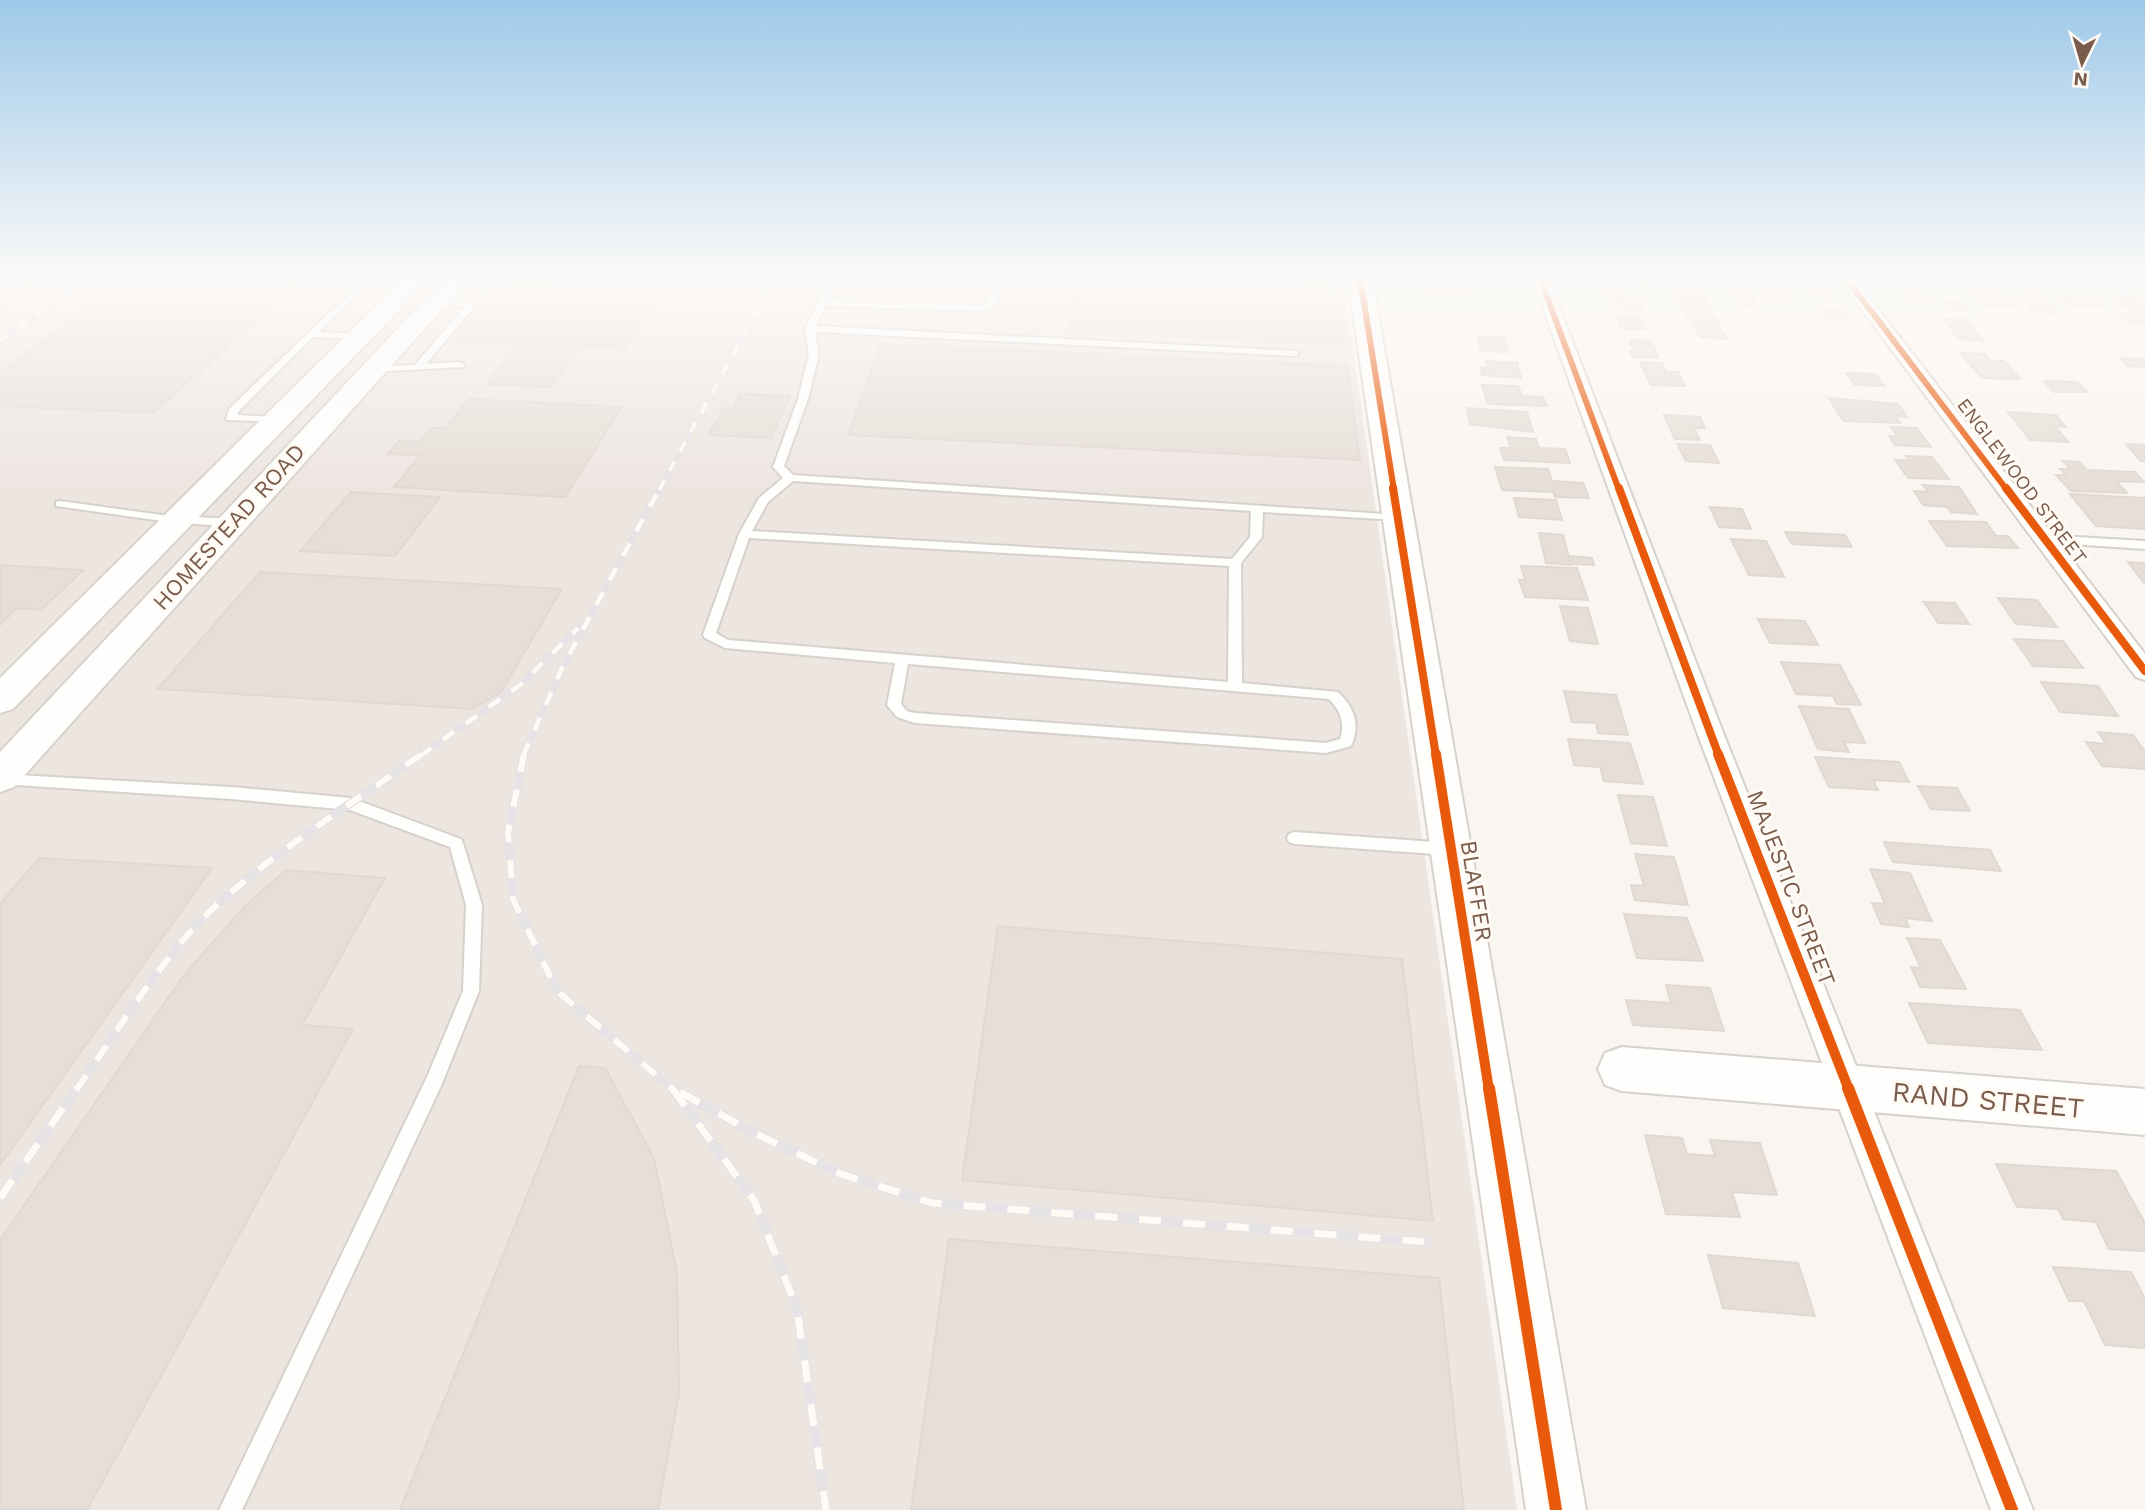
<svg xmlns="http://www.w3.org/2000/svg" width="2145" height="1510" font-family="'Work Sans',sans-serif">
<rect width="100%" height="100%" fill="#f9f5f0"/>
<!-- industrial -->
<path fill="#ede5e0" d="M0 278H1343L1517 1510H0Z"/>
<!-- building -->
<path fill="#e6ded7" stroke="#e2d8d2" stroke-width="2" d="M0 278H45L0 309Z
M127 278H304L153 413 0 406V373Z
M516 278H576L567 289 508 287Z
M1076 278 1337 288 1344 344 1068 332Z
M1635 278H1660L1665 287 1639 286Z
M1666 278H1692L1703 295 1675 294Z
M1713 279 1743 281 1758 306 1741 305 1733 290 1719 289Z
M1754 279 1785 280 1793 293 1782 292 1787 301 1766 300Z
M1418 280 1467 281 1471 293H1449L1451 296 1422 292Z
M1802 281 1823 282 1833 296 1812 295Z
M606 283 632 284 623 298 596 297Z
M1601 283H1621L1628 299 1608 298Z
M1895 283 1917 285 1932 303 1910 302Z
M655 285 696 286 686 302 645 300Z
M1969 289 1999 290 2017 308 1987 307Z
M2015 291 2038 292 2060 315 2032 310Z
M2057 295 2092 296 2103 306 2070 307Z
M1676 296 1704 297 1714 317 1686 315Z
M2108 296 2133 297 2145 307V318H2142L2145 324 2128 323 2119 314 2136 315 2128 307 2120 306Z
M1610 299 1640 300 1644 310 1614 308Z
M488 302 652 309 626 348 580 346 550 387 487 384 517 344 455 341Z
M1003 302 1066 305 1063 321 999 319Z
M1945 302H1960L1967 310 1951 309Z
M1823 310 1843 311 1849 319 1828 318Z
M1615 315 1638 316 1645 329H1622Z
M1690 318 1716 319 1727 339 1700 337Z
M1943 319 1967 320 1983 341 1959 339Z
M1478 336 1504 338 1508 352 1481 351Z
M1630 340 1651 341 1659 358 1633 357 1630 351H1634Z
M881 344 1347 366 1360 460 848 435Z
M1960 353 1984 354 1990 361H2004L2020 379 1982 378Z
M2120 358 2145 359V367L2128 366Z
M1486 361 1517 363 1521 378 1482 375 1481 368H1488Z
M1640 362 1662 363 1666 372H1678L1685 386 1651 385Z
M1846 373 1875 374 1884 386 1855 385Z
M2044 381 2077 382 2087 392H2054Z
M1482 385 1518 386 1522 396 1543 397 1547 406 1488 404Z
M740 394 790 396 771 438 709 435 723 408 733 409Z
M1829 398 1898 404 1907 417 1895 416 1900 423 1843 421Z
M469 399 622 407 565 497 394 487 420 455 388 454 399 441 419 442 431 428H446Z
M1467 408 1527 412 1533 432 1470 424Z
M2008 412 2056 415 2066 427 2055 426 2068 442 2030 440Z
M1664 415 1700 417 1705 428H1694L1700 440 1675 439Z
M1891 427 1917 428 1931 447 1895 445 1889 436 1898 437Z
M1507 437 1536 439 1539 448 1565 449 1570 463 1504 460 1500 448H1511Z
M1677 444 1710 445 1719 463 1686 461Z
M2126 444 2145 445V461H2141Z
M1906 456 1932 457 1949 479 1908 478 1895 460H1910Z
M2063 461 2079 462 2087 470 2135 472 2144 482 2116 481 2127 493 2071 491 2056 475H2066L2060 469H2070Z
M1495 467 1548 469 1552 481 1583 483 1589 498 1555 497 1553 492 1502 490Z
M1923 485 1959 487 1977 514 1951 512 1947 507 1923 505 1914 491 1928 492Z
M351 492 440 497 395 556 300 551Z
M2070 494 2145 498V529L2096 526Z
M1514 498 1556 500 1562 520 1519 517Z
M1710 507 1742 509 1751 529 1719 527Z
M1929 521 1986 522 1996 536H2008L2018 548 1947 546Z
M1785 532 1845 535 1852 547 1792 544Z
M1539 533 1563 535 1571 565 1546 563Z
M1731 539 1766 541 1784 577 1749 575Z
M1571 556 1592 558 1594 565 1573 564Z
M2128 562 2145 563V584Z
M0 565 83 570 41 610 17 608 0 625Z
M1521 566 1577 568 1588 600 1525 597 1519 580H1525Z
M260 572 562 589 501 692 473 709 158 689Z
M1998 598 2037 600 2057 627 2016 624Z
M1924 602 1955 603 1969 624 1938 623Z
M1560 606 1588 608 1598 644 1570 641Z
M1758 619 1805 621 1818 645 1770 643Z
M2014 639 2063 641 2083 668 2033 666Z
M1781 662 1840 665 1861 705 1837 704 1833 696 1796 694Z
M2041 682 2098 686 2118 716 2060 712Z
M1564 691 1616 695 1628 735 1598 733 1596 723 1572 722Z
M1799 706 1849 709 1865 743 1844 742 1849 752 1818 749Z
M2098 732 2133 735 2145 752V769L2102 766 2086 742 2106 744Z
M1568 739 1630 743 1643 784 1604 781 1600 767 1574 765Z
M1815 757 1899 762 1909 782 1873 780 1878 790 1829 787Z
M1918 786 1957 788 1970 811 1931 809Z
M1618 795 1653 797 1667 846 1631 843Z
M1884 842 1990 850 2001 871 1893 862Z
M1635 854 1674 857 1688 905 1635 900 1631 885 1644 886Z
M39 858 212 868 0 1165V904Z
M1870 869 1910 873 1932 921 1905 918 1909 927 1881 924 1872 903 1885 904Z
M286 870 385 878 302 1025 353 1029 87 1510H0V1240L184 975 245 906Z
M1624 914 1687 918 1703 961 1637 958Z
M998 926 1402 959 1433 1221 962 1180Z
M1907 938 1940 940 1966 989 1920 987 1911 967 1921 968Z
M1666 985 1710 988 1724 1031 1633 1025 1626 1000 1671 1003Z
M1909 1003 2020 1010 2042 1050 1928 1043Z
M579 1066 605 1068 654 1158 677 1274 679 1393 658 1510H400Z
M1645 1135 1682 1138 1687 1154 1715 1156 1710 1140 1760 1143 1777 1195 1732 1192 1740 1217 1666 1214Z
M1996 1164 2116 1171 2145 1223V1251L2109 1249 2096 1222 2063 1219 2058 1209 2017 1207Z
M949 1239 1439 1278 1464 1510H911Z
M1708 1255 1798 1263 1815 1316 1723 1308Z
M2053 1267 2131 1272 2145 1299V1348L2105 1345 2084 1301H2069Z"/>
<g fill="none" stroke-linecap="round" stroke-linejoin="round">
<defs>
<path id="lane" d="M365 278H374L319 332 359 334 364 337 362 339 313 337 239 411 237 415 277 417 282 420 281 422 227 420 226 418 230 408Z
M489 278H498L487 291H481L480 289Z
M830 278H838L828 300 980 305 988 303 993 290 1000 292 995 307 980 311 825 306 816 326 1298 351V355L1295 356 815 332 819 354 808 399 784 466 793 475 1401 515V519L1397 520 1263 512 1262 537 1241 563 1242 683 1338 692C1354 707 1361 725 1351 746L1326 753 915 723 897 717 887 705 895 663 725 648 705 638 703 635 739 534 759 498 783 478 773 467 798 399 809 354 805 329ZM793 481 1251 511 1250 537 1232 559 752 531 768 502ZM749 538 1229 566 1228 682 728 640 716 633ZM908 664 1329 699C1341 711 1345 723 1340 739L1326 743 915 713 907 711 901 704Z
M437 298 471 302 476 305 426 364 460 362 465 365 463 367 369 372V368L372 367 415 365 464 307 434 303 432 301Z
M60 501 162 515 232 519 238 523 232 527 162 521 56 506V502Z
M2044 535 2145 541V549L2040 542 2038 539Z
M0 774 231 787 351 798 461 839 463 843 482 905 479 991 441 1086 242 1510H219L427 1077 463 991 466 905 450 847 350 810 231 799 0 784Z
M1294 832 1449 843 1454 845 1457 849 1454 853 1449 855 1294 844 1289 842 1287 838 1289 834Z"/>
<path id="street" d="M1532 278H1548L1724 735 2033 1510H1991L1698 735Z
M1838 278H1854L2145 654V680L2136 677Z"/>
<path id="secondary" d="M404 278H430L13 709 0 713V678Z
M445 278H470L14 787 0 792V752Z
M1348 278H1372L1586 1510H1526Z
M2109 278H2145V286L2112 283Z
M1622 1047 2145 1089V1135L1622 1091 1605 1085 1598 1069 1605 1053Z"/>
</defs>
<!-- lane casing -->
<use href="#lane" stroke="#d7d1cb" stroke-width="4"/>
<!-- street casing -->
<use href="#street" stroke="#d7d1cb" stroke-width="4"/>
<!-- secondary casing -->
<use href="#secondary" stroke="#d9d2cb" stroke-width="4"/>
<!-- lane -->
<use href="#lane" fill="#fefefd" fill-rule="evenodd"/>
<!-- street -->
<use href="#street" fill="#fefefd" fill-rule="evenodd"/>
<!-- secondary -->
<use href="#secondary" fill="#fefefd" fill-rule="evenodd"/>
<defs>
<path id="rail-far3" d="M0 341 90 278
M659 490 775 278"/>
<path id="rail-far2" d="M420 756 520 685 578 628
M523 756 563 666 660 488"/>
<path id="rail-far1" d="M524 754 508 833 513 899 557 991 674 1090
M76 1090C120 1029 163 953 219 903 281 847 354 802 422 754"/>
<path id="rail" d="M672 1088 754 1200 797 1309 826 1510
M680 1092 756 1134 841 1174 932 1203 1426 1242
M0 1198 77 1088"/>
</defs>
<!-- rail-far3 casing -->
<use href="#rail-far3" stroke="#e6e3e7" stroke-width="5"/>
<!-- rail-far2 casing -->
<use href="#rail-far2" stroke="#e6e3e7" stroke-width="7"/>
<!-- rail-far1 casing -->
<use href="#rail-far1" stroke="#e6e3e7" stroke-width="9"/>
<!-- rail casing -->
<use href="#rail" stroke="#e6e3e7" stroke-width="10"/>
<!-- rail-far3 -->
<use href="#rail-far3" stroke="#fffaf3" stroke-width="3.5" stroke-dasharray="11" stroke-linecap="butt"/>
<!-- rail-far2 -->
<use href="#rail-far2" stroke="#fffaf3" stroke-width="4.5" stroke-dasharray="14" stroke-linecap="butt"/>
<!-- rail-far1 -->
<use href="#rail-far1" stroke="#fffaf3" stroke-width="6" stroke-dasharray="18" stroke-linecap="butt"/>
<!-- rail -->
<use href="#rail" stroke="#fffaf3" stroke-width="7" stroke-dasharray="22" stroke-linecap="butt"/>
<defs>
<path id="cycleway-far3" d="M1360 278 1394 490
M1540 278 1619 490
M1846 278 2007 490"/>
<path id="cycleway-far2" d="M1393 488 1436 756
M1619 488 1719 756
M2006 488 2145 671"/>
<path id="cycleway-far1" d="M1436 754 1489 1090
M1718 754 1849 1090"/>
<path id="cycleway" d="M1489 1088 1556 1510
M1848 1088 2012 1510"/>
</defs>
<!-- cycleway-far3 casing -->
<use href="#cycleway-far3" stroke="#fffaf3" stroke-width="10"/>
<!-- cycleway-far2 casing -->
<use href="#cycleway-far2" stroke="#fffaf3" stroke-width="11"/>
<!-- cycleway-far1 casing -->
<use href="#cycleway-far1" stroke="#fffaf3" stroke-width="14"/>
<!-- cycleway casing -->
<use href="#cycleway" stroke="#fffaf3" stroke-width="17"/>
<!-- cycleway-far3 -->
<use href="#cycleway-far3" stroke="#e8590c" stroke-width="6"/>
<!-- cycleway-far2 -->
<use href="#cycleway-far2" stroke="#e8590c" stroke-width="8"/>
<!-- cycleway-far1 -->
<use href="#cycleway-far1" stroke="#e8590c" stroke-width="10"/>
<!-- cycleway -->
<use href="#cycleway" stroke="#e8590c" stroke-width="12"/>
</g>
<!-- sky -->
<linearGradient id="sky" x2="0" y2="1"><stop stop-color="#9ec9e9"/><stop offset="0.57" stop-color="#fcfaf8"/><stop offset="1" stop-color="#fcfaf8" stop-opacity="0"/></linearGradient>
<rect width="2145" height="489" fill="url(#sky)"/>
<g text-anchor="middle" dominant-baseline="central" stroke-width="6" stroke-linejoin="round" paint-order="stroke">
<!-- far-street labels -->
<g font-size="19" fill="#7a5c4d" stroke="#fffaf3">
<text transform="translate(2022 481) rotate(53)">ENGLEWOOD STREET</text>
</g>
<!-- street labels -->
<g font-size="23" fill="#7a5c4d" stroke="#fffaf3">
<text transform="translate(229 527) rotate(-48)">HOMESTEAD ROAD</text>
<text transform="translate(1791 888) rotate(69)">MAJESTIC STREET</text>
<text transform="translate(1476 891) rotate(81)">BLAFFER</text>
</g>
<!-- near-street labels -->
<g font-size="28" fill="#7a5c4d" stroke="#fffaf3">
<text transform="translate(1988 1100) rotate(5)">RAND STREET</text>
</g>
</g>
<!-- north arrow -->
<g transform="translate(2082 63) rotate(185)" stroke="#fffaf3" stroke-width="5" paint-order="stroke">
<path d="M0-5L12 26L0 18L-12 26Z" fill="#7a5c4d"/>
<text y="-10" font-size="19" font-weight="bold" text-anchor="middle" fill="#7a5c4d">N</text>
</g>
</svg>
